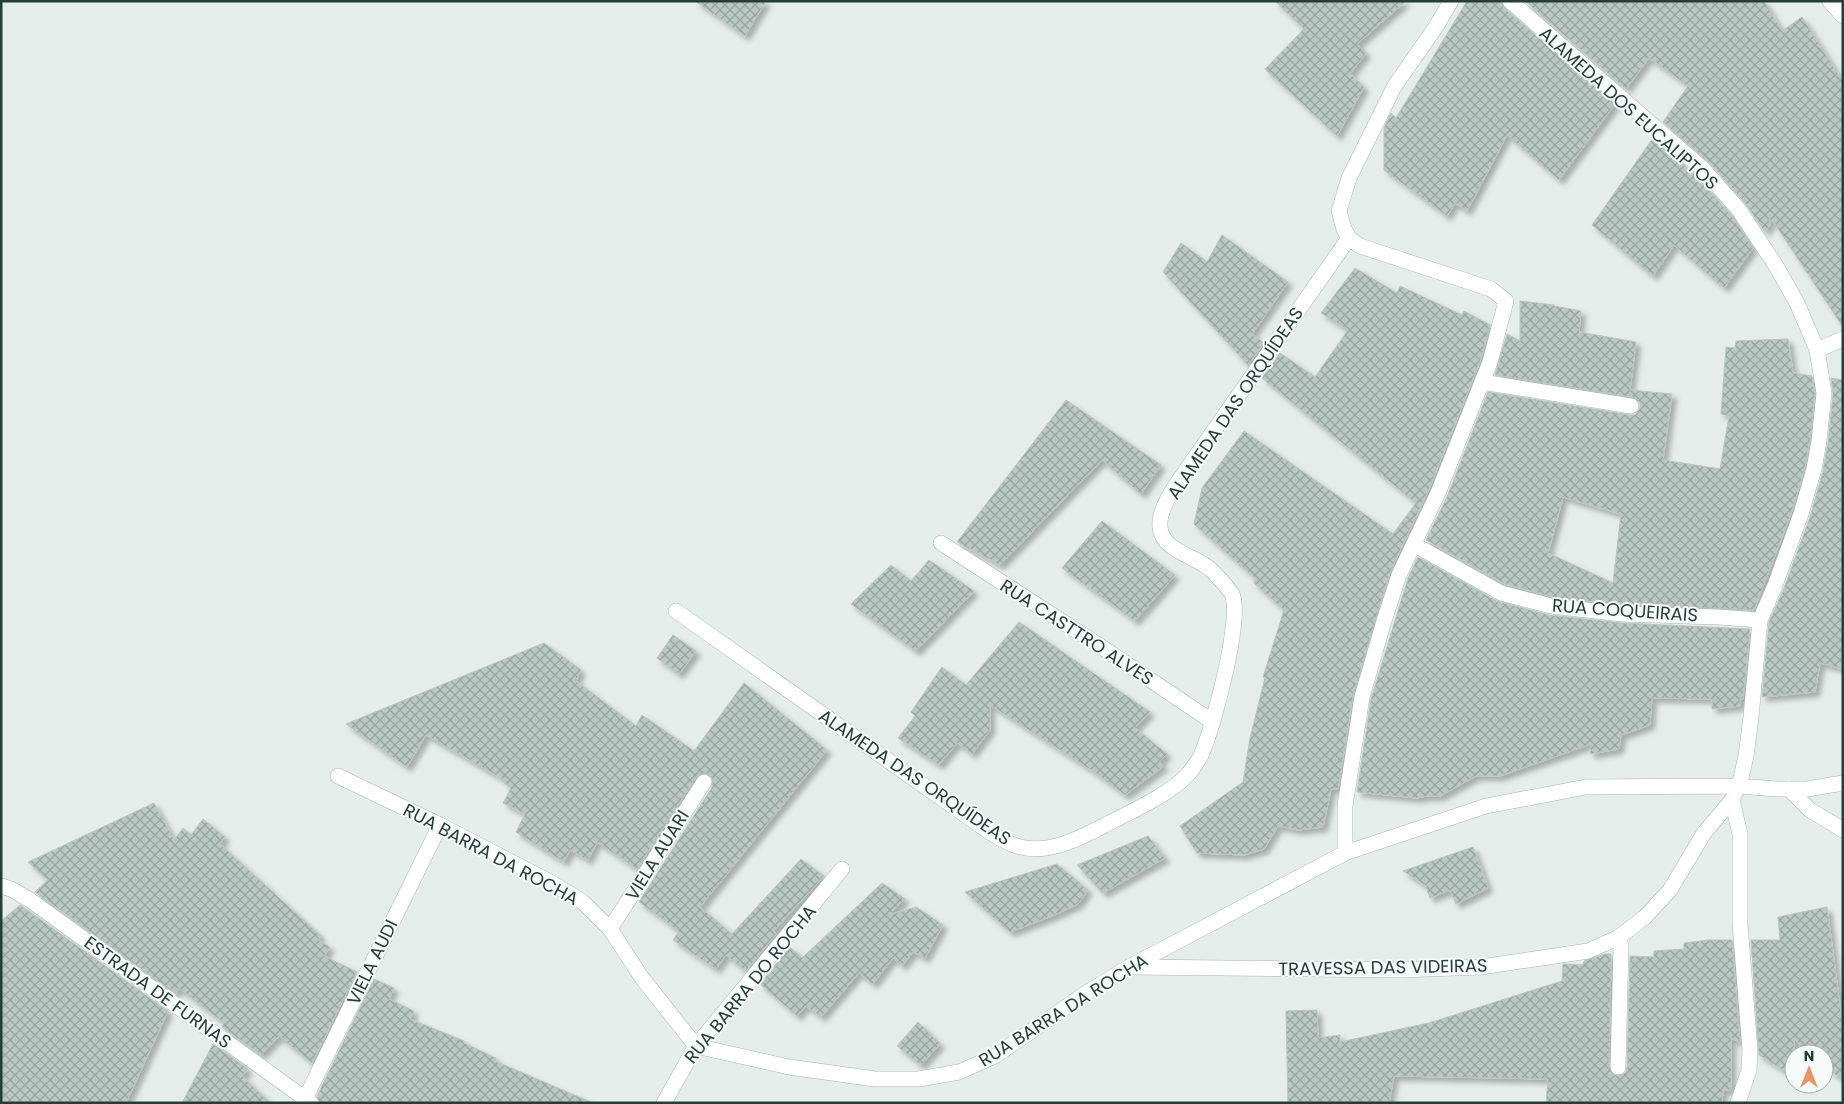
<svg xmlns="http://www.w3.org/2000/svg" width="1844" height="1104" font-family="Poppins,sans-serif">
<defs>
<pattern id="building-cross-hatch" width="8" height="8" patternUnits="userSpaceOnUse" patternTransform="scale(1.25)"><rect width="8" height="8" fill="#bac8c3"/><path d="M0 0l8 8M0 8l8-8" fill="none" stroke="#97a49f"/></pattern>
<filter id="shadow"><feDropShadow dx="4.5" dy="4.5" stdDeviation="2.5" flood-color="#0004"/></filter>
</defs>
<rect width="100%" height="100%" fill="#e4edea"/>
<!-- building -->
<path fill="url(#building-cross-hatch)" stroke="#b7c6c2" fill-rule="evenodd" filter="url(#shadow)" d="M695 1H766L745 36Z
M1275 1H1406L1357 44 1366 53 1350 74 1364 87 1337 136 1265 69 1304 29Z
M1467 1H1501L1504 8 1615 104 1559 180 1507 135 1467 211 1455 203 1447 216 1384 170V128L1391 113 1396 118Z
M1525 1H1764L1782 31 1802 17 1843 82V327L1773 221 1772 222 1769 217 1770 225 1765 232 1746 204 1710 163 1663 122 1688 86 1649 58 1626 89Z
M1653 138 1696 176 1732 216 1753 248 1724 288 1674 245 1653 276 1592 225Z
M1222 235 1288 282 1252 334 1264 343 1248 365 1163 272 1181 243 1207 262Z
M1355 268 1397 293 1400 286 1462 315 1464 311 1490 325 1481 359 1429 489 1390 572 1353 695 1338 789H1331L1323 827 1298 830 1278 826 1264 849 1244 855 1197 853 1180 826 1243 782 1250 738 1265 678 1263 677 1284 610 1254 583 1256 579 1194 524 1202 488 1244 431 1393 534 1416 503 1262 378 1280 353 1315 377 1348 330 1321 313Z
M1520 301 1554 305V306L1581 311 1579 332 1636 342 1630 390 1672 394 1663 460 1720 469 1729 416 1721 414 1726 347 1735 348 1736 341 1788 339 1793 373 1812 376 1815 393 1810 440 1805 467 1792 511 1754 610 1623 605 1553 597 1505 584 1426 540 1447 497 1488 392 1630 415H1635L1640 408V402L1632 397 1495 375 1507 334 1520 341ZM1563 497 1621 514 1613 583 1548 553Z
M1831 378 1843 380V669L1820 663 1815 692 1762 697 1769 622 1783 591 1810 517 1823 471 1828 442 1833 394Z
M1066 400 1161 465 1141 494 1102 460 1000 565 957 542Z
M1102 521 1175 575 1135 621 1062 568Z
M1418 557 1497 601 1549 615 1622 623 1750 629 1743 699H1740V706L1712 709V699L1652 698 1650 725 1621 735 1619 749 1590 754 1591 744 1500 776H1476L1440 796H1427L1417 798 1357 792 1371 699 1408 578Z
M929 560 974 591 916 651 851 604 891 565 911 581Z
M1019 622 1150 712 1135 728 1167 754 1159 762 1164 766 1125 795 1094 772 990 705V730L972 754 957 743 939 765 898 738 915 716 911 712 942 667 966 685Z
M673 635 696 651 679 674 657 658Z
M544 643 581 670 576 681 636 726 642 715 694 751 744 683 827 750 700 907 732 934 801 859 824 876 774 931 776 934 746 971 726 955 716 969 673 940 679 931 639 902 712 787V778L709 774H700L696 777 637 869 597 842 588 860 570 850 564 862 516 832 525 814 503 803 511 788 504 783 506 781 426 735 407 767 346 724Z
M154 803 174 840 183 828 191 835 203 819 225 837 220 844 321 936 318 940 330 947 324 956 357 972 312 1063 279 1036 261 1055 222 1027 224 1023 179 988 176 994 35 892 48 880 28 862Z
M1148 836 1165 858 1103 893 1077 865Z
M1473 847 1488 888 1456 904 1450 890 1430 898 1426 886 1403 871Z
M1057 864 1088 890 1078 904 1052 916 1010 932 965 892Z
M882 883 905 899 889 915 916 907 943 925 925 958 913 952 902 966 893 958 873 984 859 973 821 1017 806 1006 797 1016 760 984 790 947 802 958Z
M20 905 168 1011 126 1103H1V921Z
M1827 907 1843 1029V1081L1824 1065V1054H1812L1794 1039V1077L1759 1055 1751 940H1780L1778 917Z
M1709 940H1732L1740 1043 1731 1038V1090H1723L1722 1103H1546L1548 1079 1394 1076 1389 1103H1288L1286 1011 1317 1010 1318 1038 1340 1035V1042L1429 1023 1562 981 1563 964 1583 965 1584 961 1605 954H1611L1609 1067 1614 1075H1622L1626 1072 1627 1067 1630 956 1654 957V951L1684 949V943Z
M374 979 394 988 389 999 414 1011 410 1019 464 1041V1043L496 1058 495 1061 593 1103H320L317 1096Z
M918 1022 940 1044 921 1065 897 1046Z
M213 1044 248 1069 242 1076 270 1103H182Z"/>
<g fill="none" stroke-linecap="round" stroke-linejoin="round">
<defs>
<path id="service" d="M1817 350 1843 339
M1482 382 1631 406
M1789 789 1810 810 1843 830
M1732 800 1740 834V924L1750 1050 1749 1070 1738 1103
M1129 967 1400 970 1481 967 1588 951 1619 937 1645 917 1670 890 1704 833 1732 800 1739 786
M1618 1067 1621 947 1619 937
M305 1099 440 825"/>
<path id="minor" d="M1510 1 1703 169 1739 210 1776 266 1797 303 1817 350 1824 393 1819 441 1814 469 1801 514 1774 588 1760 620 1751 717 1746 756 1739 786
M1830 1 1843 16
M941 543 1103 648 1213 722
M1415 545 1501 593 1551 606 1622 614 1718 617 1760 620
M676 611 991 833C998 837 1006 842 1014 845 1046 857 1080 838 1107 824 1131 812 1174 792 1190 772 1194 766 1200 759 1202 753 1213 728 1243 617 1232 594 1229 589 1215 573 1210 569 1194 555 1162 551 1160 527 1158 507 1179 481 1189 466L1349 238
M338 776 440 825 552 883 583 902 610 929 642 978 696 1046 789 1067 875 1079H919L959 1072 995 1056 1085 994 1129 967 1345 853 1486 806 1586 787 1739 786 1776 789H1807L1843 783
M1345 853V806L1362 697 1384 621 1399 575 1438 493 1482 382 1490 362 1506 301 1491 289 1360 246 1349 238 1344 229 1339 211 1349 178 1394 87 1437 25 1451 1
M1 886 11 889 30 900 311 1103
M610 929 704 782
M664 1103 696 1046 842 869"/>
</defs>
<!-- service casing -->
<use href="#service" stroke="#a7b5b2" stroke-width="16"/>
<!-- minor casing -->
<use href="#minor" stroke="#a7b5b2" stroke-width="16"/>
<!-- service -->
<use href="#service" stroke="#fff" stroke-width="15"/>
<!-- minor -->
<use href="#minor" stroke="#fff" stroke-width="15"/>
</g>
<g text-anchor="middle" dominant-baseline="central" stroke-width="4" stroke-linejoin="round" paint-order="stroke">
<!-- street labels -->
<g font-size="18" fill="#253e3a" stroke="#f5faf8">
<text transform="translate(1629 108) rotate(42)">ALAMEDA DOS EUCALIPTOS</text>
<text transform="translate(1235 403) rotate(-56)">ALAMEDA DAS ORQUÍDEAS</text>
<text transform="translate(1625 610) rotate(4)">RUA COQUEIRAIS</text>
<text transform="translate(1077 632) rotate(33)">RUA CASTTRO ALVES</text>
<text transform="translate(915 777) rotate(34)">ALAMEDA DAS ORQUÍDEAS</text>
<text transform="translate(491 854) rotate(28)">RUA BARRA DA ROCHA</text>
<text transform="translate(657 855) rotate(-58)">VIELA AUARI</text>
<text transform="translate(372 962) rotate(-64)">VIELA AUDI</text>
<text transform="translate(1383 967) rotate(-1)">TRAVESSA DAS VIDEIRAS</text>
<text transform="translate(750 984) rotate(-51)">RUA BARRA DO ROCHA</text>
<text transform="translate(158 992) rotate(36)">ESTRADA DE FURNAS</text>
<text transform="translate(1063 1010) rotate(-32)">RUA BARRA DA ROCHA</text>
</g>
</g>
<!-- border -->
<rect width="1844" height="1104" fill="none" stroke="#253e3a" stroke-width="5"/>
<!-- north arrow -->
<g transform="translate(1809 1069)"><circle r="24" fill="#f5faf8" stroke="#a2afac"/>
<path d="M0-4L9 19L0 12L-9 19Z" fill="#eb9365"/>
<text y="-8" font-size="14" font-weight="bold" text-anchor="middle" fill="#253e3a">N</text>
</g>
</svg>
